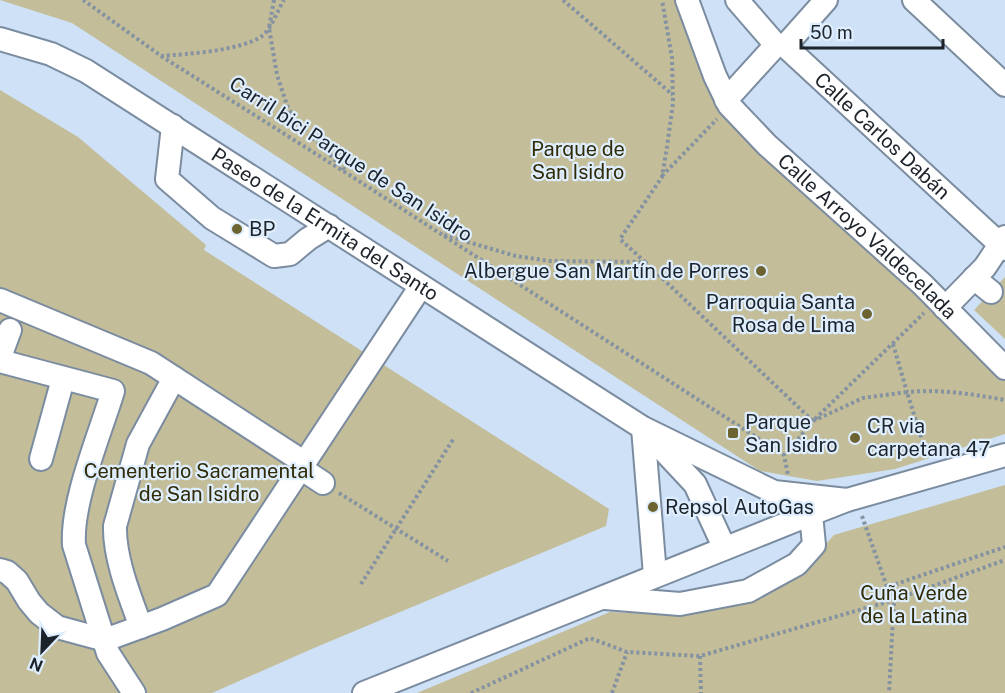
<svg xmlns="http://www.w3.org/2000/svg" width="1005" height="693" font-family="'Public Sans',sans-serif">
<rect width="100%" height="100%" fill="#cee1f6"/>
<!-- green -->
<path fill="#c3bd99" d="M0 0H688L726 100 1005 368V434L895 469 817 481 760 471 72 23Z
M0 90 78 137 206 245 204 250 609 509 606 526 314 648 212 693H0Z
M1005 277V339L974 310Z
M1005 485V693H417L610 612 686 616 794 580 834 535Z"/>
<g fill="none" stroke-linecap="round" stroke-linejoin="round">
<defs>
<g id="minor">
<path id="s1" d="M687 0 715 76 729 105 767 145 922 284 1005 368"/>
<path id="s2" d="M737 0 776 45 785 46 1005 249"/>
<path d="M914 0 1005 85"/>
<path id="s3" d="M0 39 51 54 86 71 643 428 774 492 847 500"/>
<path d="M785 46 826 0"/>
<path d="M726 100 776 45"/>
<path d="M173 126 167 179 212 218 274 256 290 254 308 239 329 226"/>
<path d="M974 278 991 292"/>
<path d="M0 300 151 363 305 463"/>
<path d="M945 308 985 267 1005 237"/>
<path d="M0 357 10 330"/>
<path d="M0 361 113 391C100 434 71 502 74 545L108 653 134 693"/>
<path d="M643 428 655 575"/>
<path d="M651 437 695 484 724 547"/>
<path d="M41 459 63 379"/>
<path d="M302 469 323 483"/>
<path d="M0 570 7 572 17 581 29 601 39 613 57 627 105 640 162 619 217 595 421 286"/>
<path d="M605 598 680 604 748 591 797 564 814 545 811 514 798 506"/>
<path d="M141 627C130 597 114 558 115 526L138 444 174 378"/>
<path d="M364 693 811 514 847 500 1005 455"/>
</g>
</defs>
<!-- minor casing -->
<use href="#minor" stroke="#7b8ca0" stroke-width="26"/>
<!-- path -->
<path stroke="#8492a1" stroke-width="4" stroke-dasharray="3 3" stroke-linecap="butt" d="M83 0 161 56 351 176 784 455 788 475
M274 0 269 28 277 75 288 108 296 121 346 171
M563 0 673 95
M161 56C187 54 240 51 262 36 272 28 277 11 284 0
M662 176 717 119
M444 235 516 256 550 261 645 262 620 239 662 177 667 147 673 103 672 58 662 0
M645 262 813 421 785 455
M893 344 907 392C940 389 972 394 1005 400
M815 419 924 313
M813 421 863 398 907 392 927 456
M339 493 448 561
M862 516 887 587 1005 547
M361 584 454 438
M887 587 894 600 889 693
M700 656 701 693
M471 693 590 638 627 652 700 656 894 600 1005 560
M612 693 627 652"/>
<!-- minor -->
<use href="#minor" stroke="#fff" stroke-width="22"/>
</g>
<!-- markers -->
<g fill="#6d6330" stroke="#deeefe" stroke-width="2">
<circle cx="237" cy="229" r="6"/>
<circle cx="761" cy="271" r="6"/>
<circle cx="867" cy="314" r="6"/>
<rect x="727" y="427" width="12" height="12" rx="3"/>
<circle cx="855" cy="438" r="6"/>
<circle cx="653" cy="507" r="6"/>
</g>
<g text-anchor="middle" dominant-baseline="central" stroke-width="4.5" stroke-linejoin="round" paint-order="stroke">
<!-- street labels -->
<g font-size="20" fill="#1c232b" stroke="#deeefe">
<text stroke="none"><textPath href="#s2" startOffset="201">Calle Carlos Dabán</textPath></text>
<text transform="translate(351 159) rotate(33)">Carril bici Parque de San Isidro</text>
<text stroke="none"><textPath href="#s3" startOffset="376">Paseo de la Ermita del Santo</textPath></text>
<text stroke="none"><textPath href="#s1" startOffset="304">Calle Arroyo Valdecelada</textPath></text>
</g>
<!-- park labels -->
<g font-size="20" fill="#302a06" stroke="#deeefe">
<text x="578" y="149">Parque de<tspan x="578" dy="23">San Isidro</tspan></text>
<text x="199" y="471">Cementerio Sacramental<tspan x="199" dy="23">de San Isidro</tspan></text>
<text x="914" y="593">Cuña Verde<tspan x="914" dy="23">de la Latina</tspan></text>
</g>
<!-- poi labels -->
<g font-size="20" fill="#1c232b" stroke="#deeefe" text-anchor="start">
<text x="249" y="229">BP</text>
<text x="749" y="271" text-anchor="end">Albergue San Martín de Porres</text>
<text x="855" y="302" text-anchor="end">Parroquia Santa<tspan x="855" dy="23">Rosa de Lima</tspan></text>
<text x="745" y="422">Parque<tspan x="745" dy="23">San Isidro</tspan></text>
<text x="867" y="426">CR via<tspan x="867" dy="23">carpetana 47</tspan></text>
<text x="665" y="507">Repsol AutoGas</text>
</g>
</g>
<!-- north arrow -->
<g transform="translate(42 651) rotate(203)" stroke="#deeefe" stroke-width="4.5" paint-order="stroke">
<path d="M0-4.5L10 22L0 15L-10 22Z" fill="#1c232b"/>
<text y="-9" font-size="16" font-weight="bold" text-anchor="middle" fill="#1c232b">N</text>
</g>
<!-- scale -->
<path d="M801 39v9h142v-9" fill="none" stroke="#1c232b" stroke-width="3"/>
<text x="810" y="39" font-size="18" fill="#1c232b" stroke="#deeefe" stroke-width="4.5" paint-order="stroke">50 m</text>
</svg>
